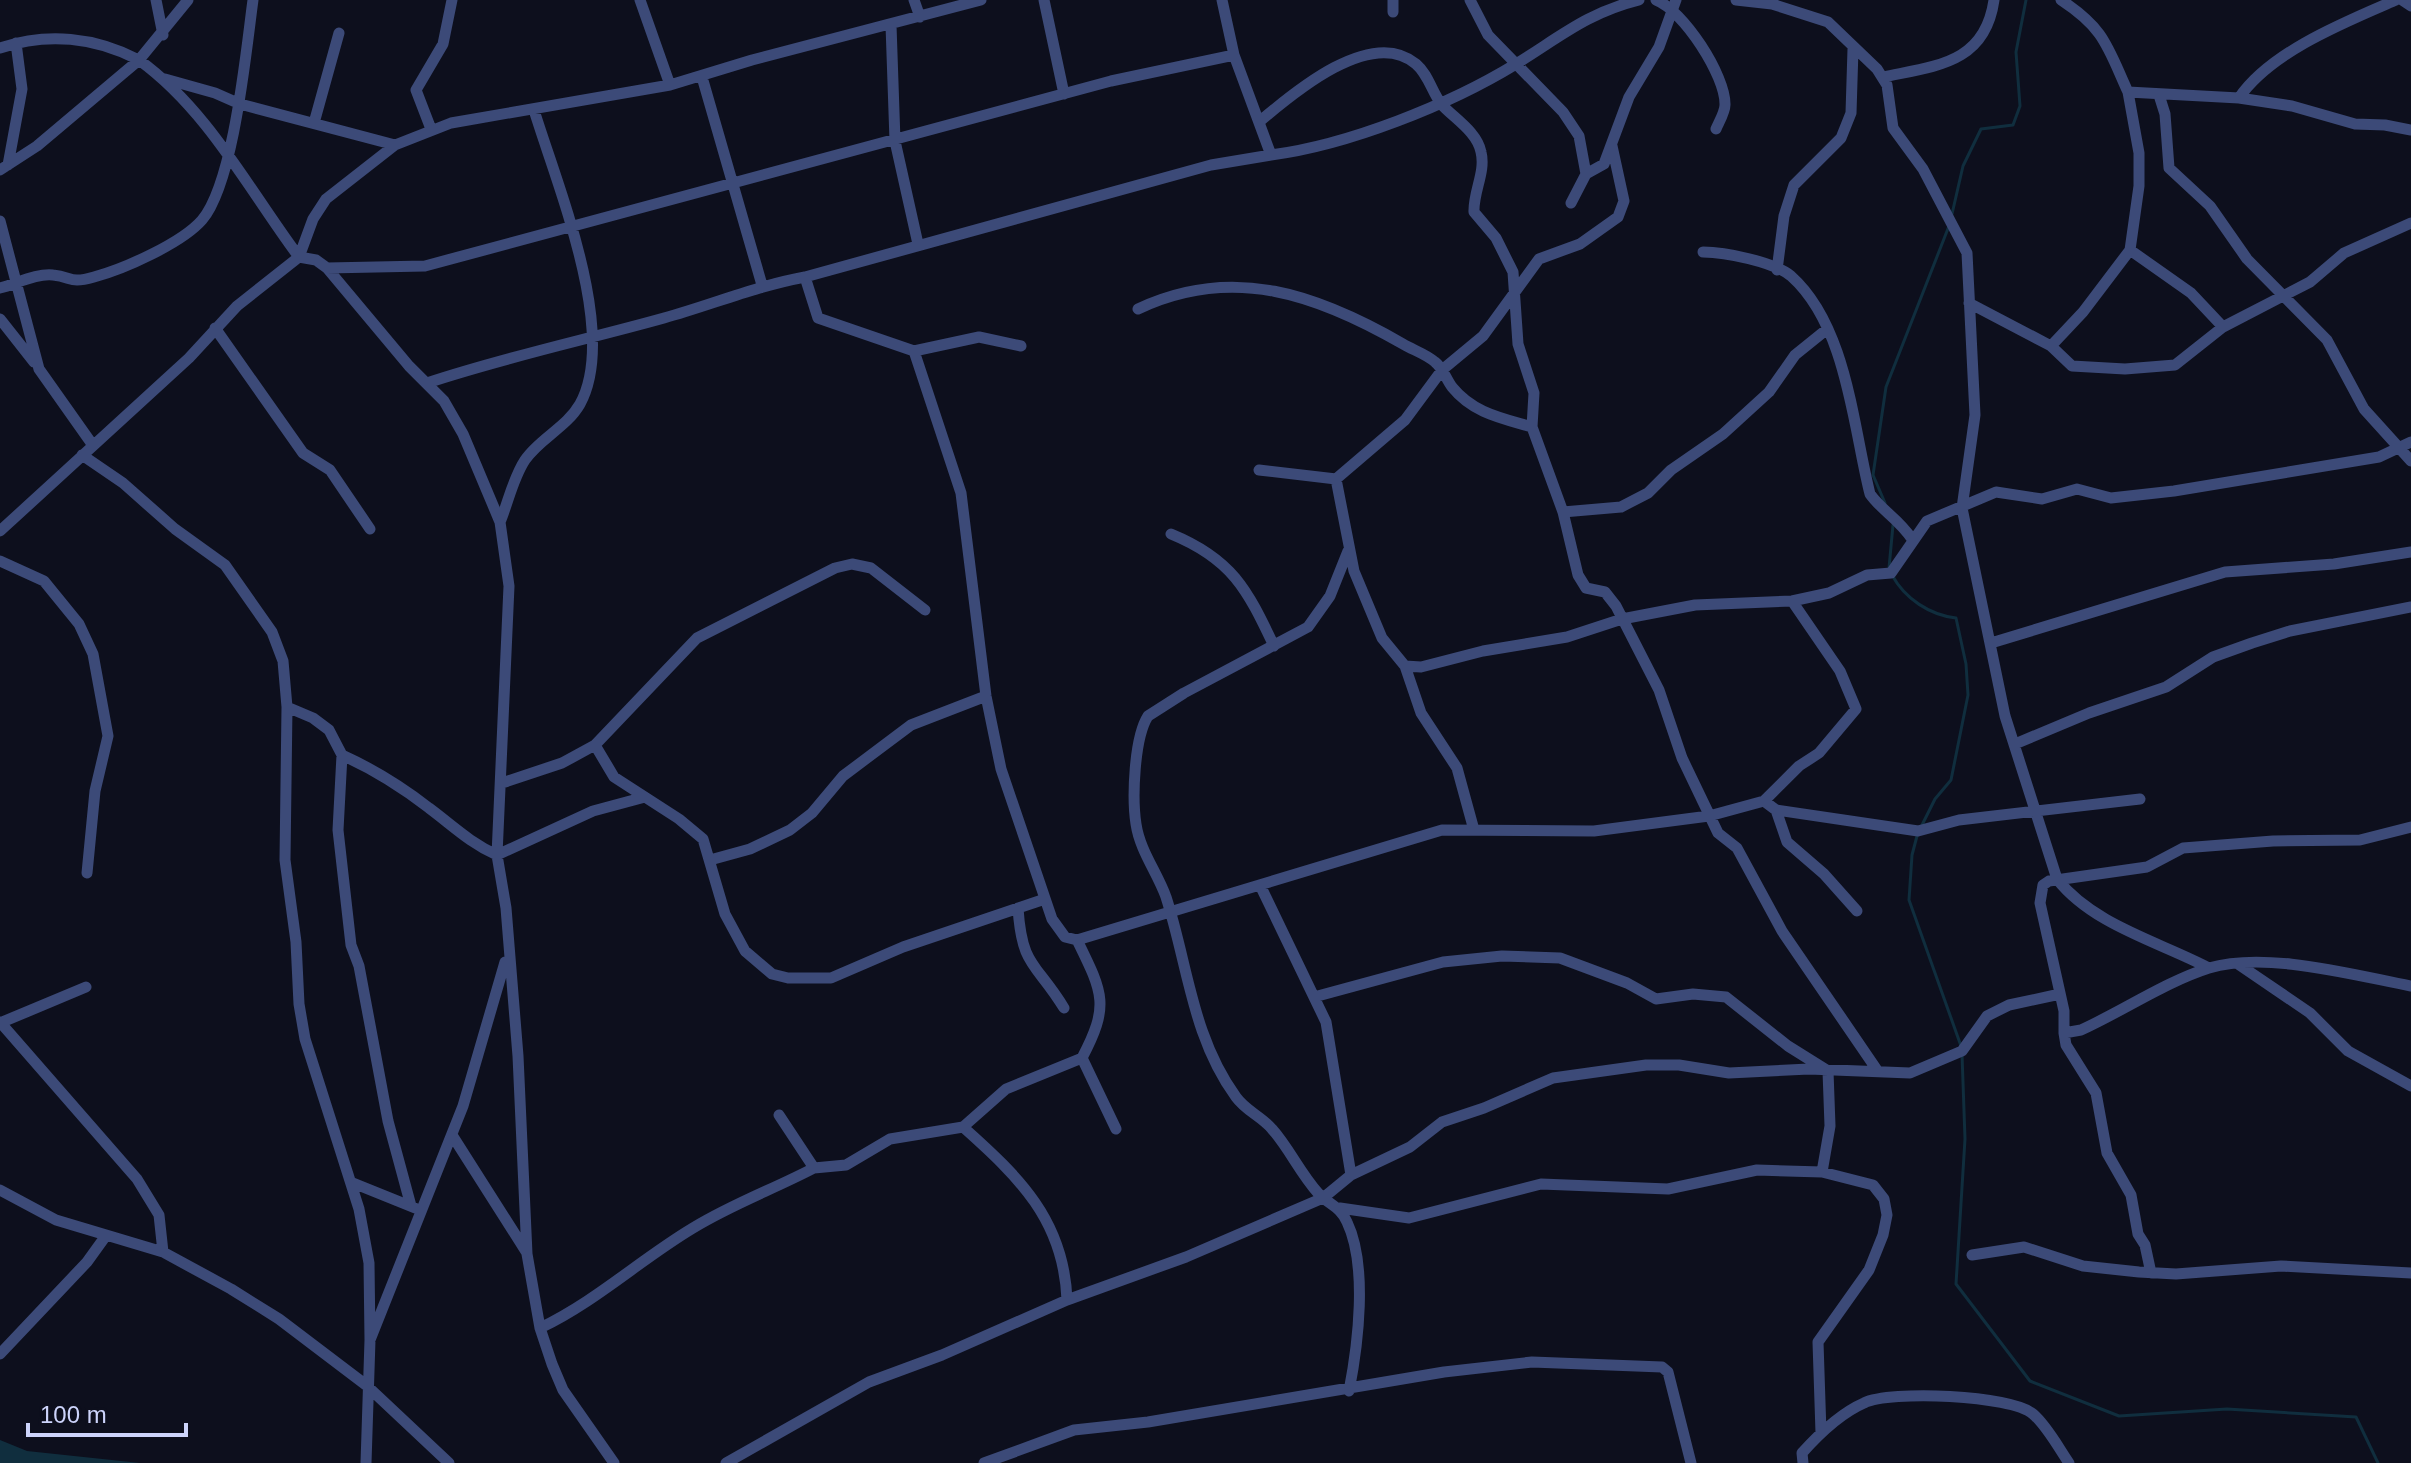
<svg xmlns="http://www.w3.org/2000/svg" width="2411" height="1463" font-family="Arial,sans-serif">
<rect width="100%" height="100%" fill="#0d0f1d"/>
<!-- water -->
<path fill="#102e3e" d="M0 1440 27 1451 140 1463H0Z"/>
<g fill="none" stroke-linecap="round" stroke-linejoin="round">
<!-- stream -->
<path stroke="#102e3e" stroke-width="3" d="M1952 214 1963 166 1981 129 2013 125 2020 106 2016 52 2026 0
M1885 503 1873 475 1886 387 1949 226
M1889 568 1893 525
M1892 575C1905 599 1930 615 1956 618L1966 664 1968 695 1951 780 1935 799 1922 825
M1917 836 1912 855 1909 900 1961 1046
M1962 1054 1965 1139 1956 1284 2030 1381 2119 1416 2227 1409 2356 1417 2378 1463"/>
<!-- street -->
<path stroke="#3c4a78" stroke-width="11" d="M156 0 163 35
M640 0 670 85
M914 0 920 17
M1044 0 1064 94
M1222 0 1234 55 1271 155C1348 145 1449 105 1516 64 1560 37 1587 13 1639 0
M1393 0V12
M1470 0 1488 35 1563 112 1579 136 1586 174 1571 203
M1656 0C1683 10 1726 76 1725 105 1725 112 1719 122 1716 129
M1736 0 1772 4 1828 22 1877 69 1887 85 1893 128 1923 169 1967 253 1975 415 1962 508 2005 716 2057 879C2093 925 2160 942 2209 968
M2061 0C2105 29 2107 46 2128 92L2239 98 2292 106 2355 124 2385 125 2411 130
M2402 0 2411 6
M891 25 895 141 918 244
M0 48C47 32 95 37 139 60L188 0
M702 77 762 285
M1883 77C1935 66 1985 64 1994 0
M165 79 215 93 240 104 395 145
M2128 92 2139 153V186L2130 250 2191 293 2223 327
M2159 95 2165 114 2169 168 2210 206 2247 259 2327 340 2364 409 2411 461
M2239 98C2270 52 2345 22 2396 0
M1259 122C1292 94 1371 26 1416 64 1429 75 1432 93 1442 105 1455 119 1477 132 1481 152 1486 172 1473 192 1474 212L1496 238 1513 272 1518 344 1534 393 1532 427 1563 512 1578 575 1586 588 1605 592 1616 606 1659 690 1682 758 1718 833 1737 848 1782 931 1877 1070
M314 123 339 33
M431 129 416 90 443 44 452 0
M1612 146 1624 201 1618 217 1580 244 1539 259 1483 336 1442 370 1405 420 1336 479 1354 571 1382 638 1405 666 1421 667 1483 651 1567 637 1622 619 1695 605 1792 601 1829 593 1867 575 1891 573 1927 521 1996 492 2042 499 2077 489 2111 498 2174 491 2379 457 2411 442
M8 165 22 89 16 43
M0 170 37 146 139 60C208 110 249 190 299 257L316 260 327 268 409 366 444 401 463 434 500 522 509 586 497 855 506 908 518 1056 527 1254 540 1328 552 1364 563 1390 614 1463
M1586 174 1604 164 1629 97 1659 47 1676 0
M0 221 39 369 92 444
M1703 252C1725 252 1774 262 1791 276 1847 326 1853 427 1870 494 1882 511 1898 518 1912 539
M327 268 425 266 1111 81 1234 55
M1777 270 1784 216 1794 185 1841 138 1851 113 1853 49
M0 288C16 284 37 273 53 275 73 277 69 284 94 277 124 269 182 243 202 220 234 182 246 51 253 0
M1969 303 2051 346 2083 312 2130 250
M1138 309C1233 264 1318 295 1403 344 1413 350 1426 354 1435 362 1443 368 1446 379 1452 387 1473 413 1501 418 1532 427
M0 319 34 362
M215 328 303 453 330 470 370 529
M2051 346 2072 366 2125 369 2175 365 2223 327 2310 282 2344 253 2411 223
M914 351 979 337 1021 346
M427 383C505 357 585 340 664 318 711 305 756 286 805 277L1211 165 1271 155
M82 455 123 483 175 529 225 565 272 632 283 661 287 707 285 860 296 942 299 1004 305 1039 359 1209 369 1263 370 1340
M1259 470 1336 479
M1563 512 1621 507 1648 493 1671 470 1723 434 1769 392 1795 355 1826 330
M500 522C508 503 513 478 525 460 539 439 567 427 580 404 619 333 557 185 534 110
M0 531 189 358 237 306 299 257 313 219 326 199 395 145 451 123 670 85 752 60 981 0
M1171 534C1232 559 1247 589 1274 646
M1348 551 1330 596 1308 627 1184 693 1148 716C1134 738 1132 798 1136 824 1140 851 1157 872 1166 897 1188 965 1192 1037 1236 1097 1246 1111 1261 1116 1272 1129 1289 1148 1300 1173 1318 1193 1328 1204 1341 1207 1347 1222 1368 1266 1358 1345 1349 1391
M0 561 44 581 79 624 93 654 108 736 95 791 87 873
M1991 643 2225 572 2334 564 2411 552
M1405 666 1421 713 1457 768 1474 830
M287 707 313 718 329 730 342 755 338 830 351 945 359 966 388 1121 411 1206
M2015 744 2089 713 2166 687 2213 657 2252 643 2290 631 2411 607
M595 745 697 638 835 568 852 564 871 568 925 610
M342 755C373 769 402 787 429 808 452 825 470 843 497 855L593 811 645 797
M502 783 562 763 595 745 614 777 679 819 703 839 725 914 745 951 772 974 788 978H831L903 947 1045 899
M1764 801 1799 766 1819 753 1856 709 1840 671 1792 601
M1776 810 1918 831 1959 820 2140 799
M710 860 750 849 790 830 812 813 843 776 911 725 986 696
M1260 885 1326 1022 1351 1175
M1018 908C1022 968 1036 962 1064 1008
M1077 940 1442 830 1594 831 1709 816 1764 801 1776 810 1787 842 1824 874 1857 911
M2238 964 2310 1013 2348 1051 2411 1086
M1314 997 1443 962 1502 956 1560 958 1627 983 1656 999 1693 994 1726 997 1788 1046 1828 1071 1830 1126 1822 1172
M0 1022 137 1179 159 1215 163 1252
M0 1023 86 987
M2064 1033V1011L2040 903 2043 885 2049 881 2147 867 2183 848 2273 841 2360 840 2411 827
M1082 1058 1116 1129
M779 1115 814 1168 846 1165 890 1139 963 1127 1006 1089 1082 1058C1110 1005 1103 993 1077 940L1065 937 1052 919 1001 769 986 696 961 493 914 351 818 318 805 277
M963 1127C1019 1177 1064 1220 1067 1300
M452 1135 527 1253
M353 1183 415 1208
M0 1190 56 1220 163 1252 231 1289 279 1319 366 1385 449 1463
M1340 1208 1409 1218 1541 1184 1668 1189 1757 1170 1822 1172 1873 1185 1884 1199 1887 1215 1883 1235 1869 1270 1818 1342 1821 1433
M1972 1255 2024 1247 2083 1266 2139 1272 2176 1274 2281 1266 2411 1273
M2151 1273 2145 1245 2138 1234 2131 1195 2107 1153 2096 1093 2066 1045 2064 1033 2081 1030C2123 1011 2165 982 2209 968 2266 951 2353 975 2411 986
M540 1328C595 1302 641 1259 693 1228 732 1204 774 1189 814 1168
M0 1354 87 1262 105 1237
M366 1463 370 1340 463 1106 505 962
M726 1463 869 1382 942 1355 1067 1300 1186 1257 1323 1198 1351 1175 1410 1147 1442 1122 1484 1108 1553 1078 1646 1065H1679L1729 1073 1809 1069 1910 1073 1962 1051 1987 1016 2009 1005 2060 994
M984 1463 1074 1430 1148 1422 1444 1372 1532 1362 1662 1367 1668 1372 1691 1463
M1803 1463 1802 1453C1819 1434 1841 1413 1864 1403 1890 1390 2011 1395 2033 1414 2047 1426 2058 1447 2069 1463"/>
</g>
<!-- scale -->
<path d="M28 1423v12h158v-12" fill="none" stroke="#cdd4fb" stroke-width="4"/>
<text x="40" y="1423" font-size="24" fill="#cdd4fb" stroke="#0d0f1d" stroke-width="6" paint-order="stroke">100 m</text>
</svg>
